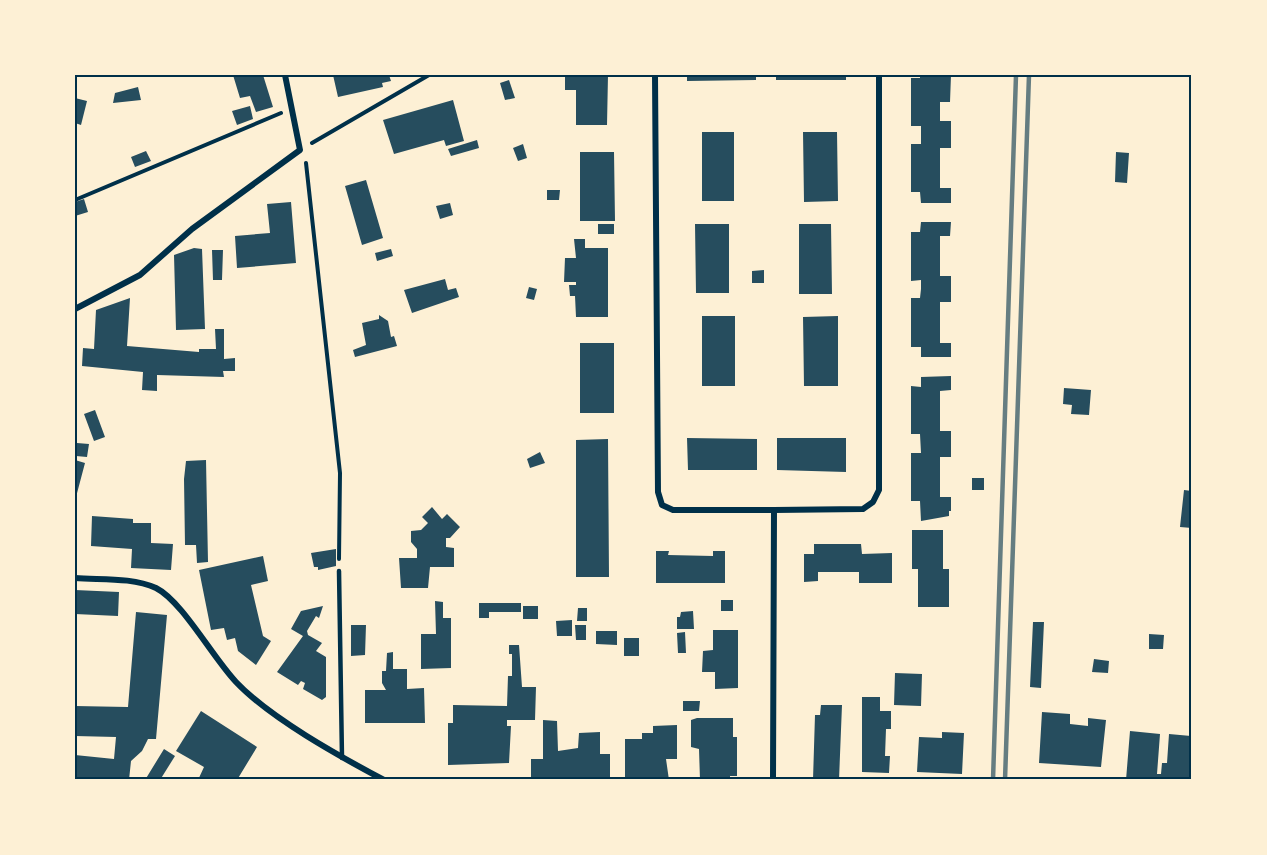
<svg xmlns="http://www.w3.org/2000/svg" width="1267" height="855" font-family="'PT Serif',serif">
<rect width="100%" height="100%" fill="#fdf0d5"/>
<!-- building -->
<path fill="#264d5e" d="M233 75H263L273 107 256 112 250 96 240 98Z
M333 75H389L391 81 382 83 383 87 338 97Z
M565 75H608L607 125H576V90H565Z
M687 75H756V80L687 81Z
M776 75H846V80H776Z
M920 75H951L950 102H940V121H951V148H940V188H951V203H921L920 192H911V144H921V126H911V78H920Z
M509 80 515 98 505 100 500 83Z
M138 87 141 100 113 103 115 93Z
M75 98 87 101 81 125 75 123Z
M453 100 464 141 446 146 444 140 394 154 383 120Z
M250 106 253 119 237 125 232 111Z
M702 132H734V201H702Z
M803 132H837L838 201 804 202Z
M477 140 479 148 451 156 448 149Z
M523 144 527 158 518 161 513 148Z
M146 151 151 161 135 167 131 157Z
M580 152H614L615 221H580Z
M1116 152 1129 153 1127 183 1115 182Z
M366 180 383 238 362 245 345 186Z
M547 190H560L559 200H547Z
M84 199 88 212 75 216V202Z
M291 202 296 263 237 268 235 236 270 233 267 204Z
M450 203 453 215 440 219 436 206Z
M921 222H951L950 236H940V276H951V302H940V343H951V357H921V347H911V298H920L921 289V280L911 281V232H920Z
M598 224H614V234H598Z
M695 224H729V293H696Z
M799 224H831L832 294H799Z
M574 239H585V248H608V317H576L575 296H570L569 285H576V282H564L565 258H576Z
M194 248 202 249 205 329 176 330 174 255Z
M391 249 393 256 377 261 375 253Z
M212 250H223L222 280H213Z
M764 270V283H752V271Z
M445 279 448 290 456 288 459 297 412 313 404 290Z
M529 287 537 289 534 300 526 298Z
M130 298 127 346 199 352V349H216L215 329H224V359L235 358V371H223L224 377 157 375V391L142 390 143 372 82 366 83 348 94 349 96 310Z
M379 315 388 321 391 337 394 336 397 346 355 357 353 350 366 345 362 323 379 319Z
M702 316H735V386H702Z
M838 316V386H804L803 317Z
M580 343H614V413H580Z
M951 376V390L940 391V431H951V457H940V497H951V511H949V516L921 521 920 501H911V453H921L920 434H911V386L921 387V377Z
M1064 388 1091 390 1089 415 1071 414 1072 405 1063 404Z
M95 410 105 437 94 441 84 414Z
M687 438 757 439V470H688Z
M777 438H846V472L777 470Z
M608 439 609 577H576V440Z
M77 443 89 444 87 457 76 456Z
M540 452 545 463 530 468 527 459Z
M75 460 85 463 76 497H75Z
M206 460 208 562 197 563 196 545H185L184 479 186 461Z
M972 478H984V490H972Z
M1184 490 1192 491V528L1180 527Z
M432 507 442 519 447 514 460 527 450 538H446V547L454 548V567H430L428 588H401L399 558H417V549L411 542V531L421 530 428 523 422 517Z
M92 516 133 519V523H151V543L173 544 171 570 131 568 132 549 91 546Z
M912 530H943V569H949V607H918V569H912Z
M814 544H861L862 554 892 553V583H859V572H818V581L804 582V554H814Z
M336 549V566L318 570V567H314L311 553Z
M656 551H669L668 555 713 556V551H725V583H656Z
M263 556 268 581 251 585 263 636 271 641 256 665 238 651 235 638 227 640 224 628 211 630 199 570Z
M75 590 119 592 118 616 75 614Z
M721 600H733V611H721Z
M435 601 443 602V618H451V668L421 669V634H436Z
M479 603H521V612H489V618H479Z
M323 606 319 618 316 616 307 631 308 635 322 643 316 651 326 657V697L322 700 303 689 305 683 301 681 298 685 277 672 303 636 291 629 301 611Z
M523 606H538V619H523Z
M578 608H587V621H577Z
M693 611 694 629H677V617H680L681 612Z
M136 612 167 615 156 739H148L142 751 131 761 129 780H75V755L114 759 116 737 75 736V706L128 707Z
M572 620V636H557L556 621Z
M1033 622H1044L1041 688 1030 687Z
M351 625H366L365 655 351 656Z
M575 625H586V640H576Z
M713 630H738V688L715 689V672H702L703 651 713 650Z
M596 631H617V645L596 644Z
M685 632 686 653H678L677 633Z
M1149 634 1164 635 1163 649H1149Z
M624 638H639V656H624Z
M509 645H519L522 687H536L535 720H507V726H511L509 763 448 765V723H453V705L507 706 508 676H512V654H509Z
M393 652V669H407V689L424 688 425 723H365V690H386L382 683V671H386L387 653Z
M1094 659 1109 661 1108 673 1092 672Z
M895 673 922 674 921 706 894 705Z
M862 697H880V711H891V729H886L885 756H890L889 773 862 772Z
M683 701H700L699 711H683Z
M821 705H842L839 780H813L815 715H820Z
M201 711 257 747 237 780H198L204 767 176 751Z
M1042 712 1070 714V724L1088 726V718L1106 720 1101 767 1039 763Z
M697 718H733V737H737V776H730V780H700L699 749 691 747V720Z
M543 720 557 721 558 751 578 748 579 733 600 732V754H610V780H531V759H543Z
M677 725V759H666L669 780H625V739H642V733H653V726Z
M1130 731 1160 734 1157 774H1161L1162 763H1167L1169 734 1191 736 1192 780H1126Z
M942 732 964 733 962 774 917 772 919 737 942 738Z
M164 749 175 756 160 780H145Z"/>
<g fill="none" stroke-linecap="round" stroke-linejoin="round">
<!-- path -->
<path stroke="#003049" stroke-width="4" d="M312 143 429 75
M306 163 340 473 339 559
M75 200 281 113"/>
<!-- service -->
<path stroke="#003049" stroke-width="4.5" d="M339 571 342 758"/>
<!-- minor -->
<path stroke="#003049" stroke-width="6" d="M655 75 658 492 662 505 673 510H774L773 780
M75 309 140 275 192 229 300 150 285 75
M774 510 863 509 873 502 879 490V75
M75 578C101 580 132 577 156 588 182 601 213 658 236 682 270 718 339 756 384 780"/>
<!-- rail -->
<path stroke="#657d81" stroke-width="4.5" d="M993 780 1016 75
M1005 780 1029 75"/>
</g>
<!-- border -->
<rect width="1267" height="855" fill="none" stroke="#fdf0d5" stroke-width="153"/>
<rect x="76" y="76" width="1114" height="702" fill="none" stroke="#003049" stroke-width="2"/>
</svg>
